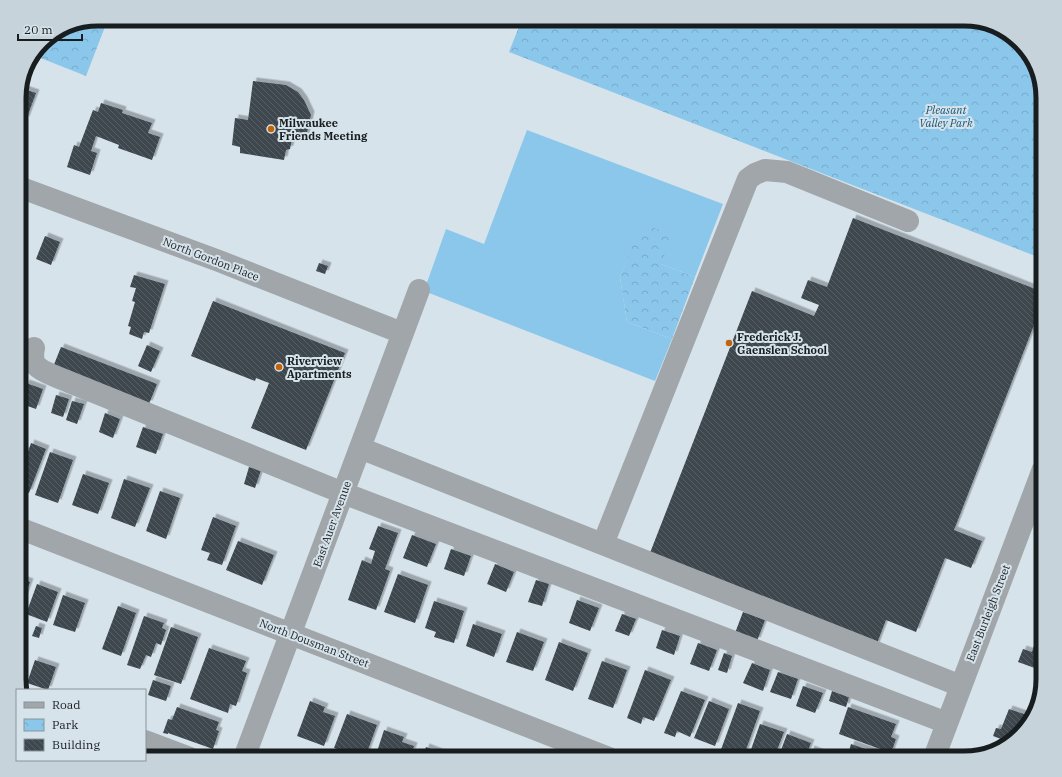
<svg xmlns="http://www.w3.org/2000/svg" width="1062" height="777" font-family="'IBM Plex Serif',serif">
<defs>
<pattern id="park-crowns" width="20" height="18" patternUnits="userSpaceOnUse"><rect width="20" height="18" fill="#8bc7eb"/><path d="M2 6a3 3 0 1 1 6 0M12 15a3 3 0 1 1 6 0" fill="none" stroke="#77aac9"/></pattern>
<pattern id="building-back-hatch" width="6" height="6" patternUnits="userSpaceOnUse"><rect width="6" height="6" fill="#3d474e"/><path d="M-1 5l2 2M0 0l6 6M5-1l2 2" fill="none" stroke="#565e64"/></pattern>
<filter id="shadow"><feDropShadow dx="3.5" dy="-3.5" stdDeviation="0" flood-color="#0004"/></filter>
</defs>
<rect width="100%" height="100%" fill="#d6e3eb"/>
<!-- green -->
<path fill="#8bc7eb" d="M527 130 723 204 695 277 661 264 642 223 620 277 627 322 672 339 655 381 424 291 446 229 484 244Z"/>
<!-- park -->
<path fill="url(#park-crowns)" d="M98 19H108L86 76 33 55 46 39 68 25Z
M522 19H964L1012 35 1035 63 1043 98V259L509 52Z
M641 223 672 235 661 264 695 277 672 339 627 322 620 277Z"/>
<!-- building -->
<path fill="url(#building-back-hatch)" filter="url(#shadow)" d="M253 81 286 85 298 92 304 100 311 115 305 141 292 139 290 149 286 150 284 160 240 153V147L232 145 235 118 248 120Z
M21 88 36 93 26 120 19 118V93Z
M101 103 123 110 122 113 152 123 148 133 160 137 152 160 118 148 119 145 96 136 91 151 97 153 90 175 67 167 74 145 79 147 93 110 98 112Z
M853 218 1043 292V302L954 530 982 541 971 568 945 558 916 632 886 620 876 646 648 558 752 291 814 316 819 305 801 298 808 280 827 287Z
M45 236 60 242 51 265 36 259Z
M319 263 328 266 325 274 316 271Z
M134 275 165 284 149 333 144 332 142 339 129 334 131 327 128 326 135 302 132 301 136 288 130 287Z
M213 301 345 353 306 450 251 428 269 383 256 378 255 381 191 356Z
M147 345 160 351 151 372 138 366Z
M61 347 157 384 149 404 53 367Z
M26 383 43 389 36 409 19 403Z
M56 395 69 399 63 417 51 413Z
M72 401 84 404 77 424 66 420Z
M105 413 120 419 113 438 99 432Z
M143 427 163 434 156 454 136 447Z
M31 443 46 449 29 493 19 489V455L21 449 28 452Z
M50 452 73 460 58 503 35 495Z
M249 467 261 470 255 488 244 484Z
M83 474 109 483 98 514 72 505Z
M124 479 150 488 135 527 111 518Z
M160 491 180 498 166 539 146 531Z
M213 517 236 526 222 565 207 560 210 553 201 550Z
M378 526 398 533 385 569 390 571 376 610 348 600 362 560 371 564 375 551 369 549Z
M412 535 436 544 427 567 403 558Z
M238 541 274 555 262 585 226 570Z
M451 549 471 556 464 576 444 569Z
M495 564 514 572 506 592 487 584Z
M398 574 428 585 415 623 384 612Z
M19 578 30 582 19 613Z
M536 580 549 584 542 606 528 602Z
M37 584 58 592 47 622 26 614Z
M63 595 85 603 75 632 53 625Z
M577 600 599 608 590 631 569 623Z
M434 601 464 611 454 643 434 637 436 632 425 628Z
M118 606 136 613 121 656 102 649Z
M743 612 765 620 757 641 735 633Z
M622 614 636 619 629 636 615 631Z
M1039 615 1043 616V629L1035 627Z
M144 616 164 623 162 628 166 630 161 645 156 643 151 657 146 655 140 669 127 665Z
M473 624 502 634 494 657 466 646Z
M36 626 42 628 39 638 32 636Z
M171 627 198 637 181 684 154 675Z
M662 630 680 636 674 655 656 648Z
M517 632 544 642 533 671 506 662Z
M1036 639 1043 642V671L1018 662 1023 649 1032 652Z
M559 642 588 653 573 691 545 680Z
M698 643 717 650 709 671 690 664Z
M209 648 246 661 242 671 247 673 236 706 230 704 228 713 190 699Z
M724 653 732 656 727 673 718 670Z
M35 660 56 667 48 690 27 683Z
M602 661 627 670 613 708 588 699Z
M752 663 770 670 763 691 743 683Z
M645 670 671 680 654 721 643 717 641 724 627 718Z
M778 672 798 679 791 699 770 692Z
M153 680 171 686 166 701 148 695Z
M803 686 823 693 815 713 796 706Z
M681 691 705 700 690 737 677 731 675 737 664 733Z
M832 691 849 697 846 707 829 701Z
M310 701 325 707 323 712 335 716 324 746 297 736Z
M709 701 729 709 715 746 694 738Z
M738 703 760 711 743 758H727L719 755Z
M177 707 219 722 216 730 219 731 213 749 168 733V734L163 733 168 719 172 720Z
M848 707 896 724 891 737 896 739 891 753 839 734Z
M1009 709 1030 716 1027 727 1009 742 993 736 996 728 1001 729Z
M347 714 377 725 365 758 334 748Z
M760 724 784 732 774 758H748Z
M384 730 404 737 402 742 414 746 410 758H375Z
M787 734 811 743 805 758H778Z
M851 744 886 756 885 758H847Z
M426 747 455 758H422Z
M811 749 834 758H808Z"/>
<g fill="none" stroke-linecap="round" stroke-linejoin="round">
<!-- minor -->
<path stroke="#a0a6a9" stroke-width="22" d="M19 187 219 261 402 333
M34 348C30 368 41 370 57 377L343 493 947 723
M360 448 961 686
M19 528 609 758
M603 544 748 179 755 174 765 170 787 172 908 221
M145 741 190 758
M244 758 419 290
M934 758 1043 469"/>
</g>
<!-- markers -->
<g fill="#bf640a" stroke="#d6e3eb" stroke-width="1.5">
<circle cx="271" cy="129" r="4"/>
<circle cx="729" cy="343" r="4"/>
<circle cx="279" cy="367" r="4"/>
</g>
<g text-anchor="middle" dominant-baseline="central" stroke-width="4" stroke-linejoin="round" paint-order="stroke">
<!-- park labels -->
<g font-size="11" font-style="italic" fill="#195676" stroke="#d6e3eb">
<text x="946" y="110">Pleasant<tspan x="946" dy="13">Valley Park</tspan></text>
</g>
<!-- poi labels -->
<g font-size="11" font-weight="bold" fill="#181d20" stroke="#d6e3eb" text-anchor="start">
<text x="279" y="123">Milwaukee<tspan x="279" dy="13">Friends Meeting</tspan></text>
<text x="737" y="337">Frederick J.<tspan x="737" dy="13">Gaenslen School</tspan></text>
<text x="287" y="361">Riverview<tspan x="287" dy="13">Apartments</tspan></text>
</g>
<!-- street labels -->
<g font-size="11" fill="#181d20" stroke="#d6e3eb">
<text transform="translate(211 259) rotate(21)">North Gordon Place</text>
<text transform="translate(332 524) rotate(-70)">East Auer Avenue</text>
<text transform="translate(988 613) rotate(-69)">East Burleigh Street</text>
<text transform="translate(314 643) rotate(21)">North Dousman Street</text>
</g>
</g>
<!-- crop -->
<path d="M0 0H1062V777H0ZM98 26H964A72 72 0 0 1 1036 98V679A72 72 0 0 1 964 751H98A72 72 0 0 1 26 679V98A72 72 0 0 1 98 26Z" fill="#c7d3db" fill-rule="evenodd"/>
<path fill="none" stroke="#181d20" stroke-width="5" d="M98 26H964A72 72 0 0 1 1036 98V679A72 72 0 0 1 964 751H98A72 72 0 0 1 26 679V98A72 72 0 0 1 98 26Z"/>
<!-- legend -->
<rect x="16" y="689" width="130" height="72" fill="#d6e3eb" stroke="#8a949a"/>
<rect x="24" y="702" width="20" height="6" fill="#a0a6a9" stroke="#8a949a"/>
<text x="52" y="709" font-size="12" fill="#181d20">Road</text>
<rect x="24" y="719" width="20" height="12" fill="url(#park-crowns)" stroke="#8a949a"/>
<text x="52" y="729" font-size="12" fill="#181d20">Park</text>
<rect x="24" y="739" width="20" height="12" fill="url(#building-back-hatch)" stroke="#8a949a"/>
<text x="52" y="749" font-size="12" fill="#181d20">Building</text>
<!-- scale -->
<path d="M18 34v6h64v-6" fill="none" stroke="#181d20" stroke-width="2"/>
<text x="24" y="34" font-size="12" fill="#181d20" stroke="#d6e3eb" stroke-width="3" paint-order="stroke">20 m</text>
</svg>
